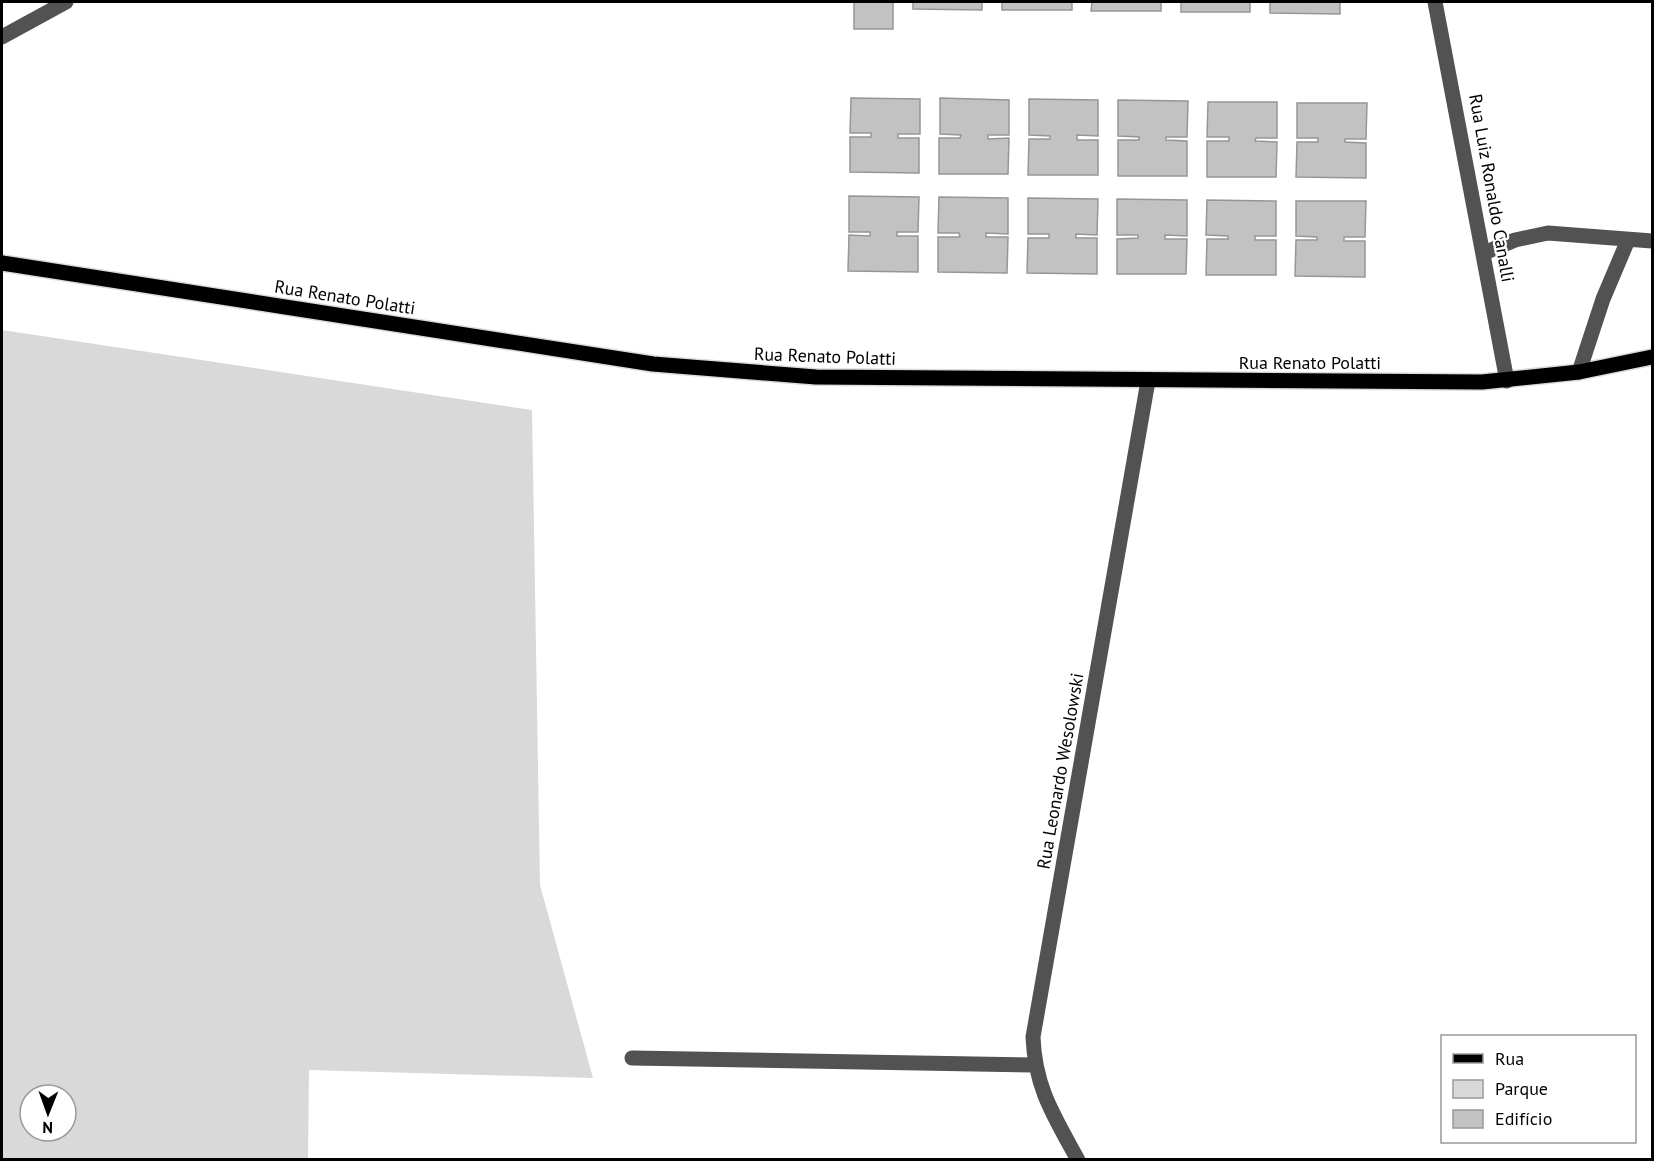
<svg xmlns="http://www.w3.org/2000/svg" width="1654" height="1161" font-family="'PT Sans',sans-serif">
<rect width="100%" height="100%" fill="#fff"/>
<!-- green -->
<path fill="#d9d9d9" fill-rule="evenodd" d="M2 330 532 410 540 885 593 1078 309 1070 308 1159H2ZM30 1095H66V1131H30Z"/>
<!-- building -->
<path fill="#c2c2c2" stroke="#969696" stroke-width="1.5" d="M854 2H893V29H854Z
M913 2H982V10L913 9Z
M1002 2H1072V10H1002Z
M1092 2H1161V11H1091Z
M1181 2H1250V12H1181Z
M1270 2H1340V14L1270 13Z
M851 98 920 99V134H898V138H919V173L850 172V137H871V133H850Z
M940 98 1009 100V135H988V139L1009 138 1008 174H939V138H960L961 135 940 134Z
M1029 99 1098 100V136L1077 135V140H1098V175H1028L1029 139H1050V136L1029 135Z
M1118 100 1188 101 1187 137H1166V140L1187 141V176H1118V140H1139V137L1118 136Z
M1208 102H1277V138H1256L1255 141 1277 142 1276 177H1207V141H1229V137H1207Z
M1297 103H1367L1366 139H1345V142L1366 143V178L1296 177 1297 142H1318V138H1297Z
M849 196 919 197 918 232H897V236H918V272L848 271 849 235 870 236V232H849Z
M939 197 1008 198V234L986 233V237H1008L1007 273 938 272V237H960L959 233H938Z
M1028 198 1098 199 1097 235 1076 234V238H1097V274L1027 273 1028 238H1049V234H1028Z
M1117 199 1187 200V236L1165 235V239H1187L1186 274H1117V239L1138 238V235H1117Z
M1207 200 1276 201V236H1255V240H1276V275H1206L1207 239H1228V236L1206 235Z
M1296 201H1366L1365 237H1344V241H1365V277L1295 276 1296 240H1317V237L1296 236Z"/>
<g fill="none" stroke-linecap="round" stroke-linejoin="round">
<defs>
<path id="major" d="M2 263 653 364 816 377 1482 382 1579 372 1652 357"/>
</defs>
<!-- major casing -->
<use href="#major" stroke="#dbdbdb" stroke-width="18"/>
<!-- minor -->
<path stroke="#525252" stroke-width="15" d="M1435 2 1507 381
M2 37 66 2
M1484 253 1515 240 1548 233 1652 241
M1579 372 1603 299 1628 240
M632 1058 1034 1065
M1078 1160C1054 1116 1035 1088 1033 1037L1148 381"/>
<!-- major -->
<use href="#major" stroke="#000" stroke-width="15"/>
</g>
<g text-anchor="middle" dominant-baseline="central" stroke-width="4.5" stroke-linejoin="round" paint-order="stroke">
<!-- street labels -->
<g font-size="18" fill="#000" stroke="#fff">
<text transform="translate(1492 188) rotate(80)">Rua Luiz Ronaldo Canalli</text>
<text transform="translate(345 297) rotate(9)">Rua Renato Polatti</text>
<text transform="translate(825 356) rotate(2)">Rua Renato Polatti</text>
<text x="1310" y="362">Rua Renato Polatti</text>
<text transform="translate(1060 771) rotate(-80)">Rua Leonardo Wesolowski</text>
</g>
</g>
<!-- border -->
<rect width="1654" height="1161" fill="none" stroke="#000000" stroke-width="6"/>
<!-- legend -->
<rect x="1441" y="1035" width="195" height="108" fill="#ffffff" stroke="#999999" stroke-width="1.5"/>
<rect x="1453" y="1054" width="30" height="9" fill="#000000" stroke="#999999" stroke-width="1.5"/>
<text x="1495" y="1065" font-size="18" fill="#000000">Rua</text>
<rect x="1453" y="1080" width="30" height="18" fill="#d9d9d9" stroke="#999999" stroke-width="1.5"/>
<text x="1495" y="1095" font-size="18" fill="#000000">Parque</text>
<rect x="1453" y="1110" width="30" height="18" fill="#c2c2c2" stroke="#999999" stroke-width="1.5"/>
<text x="1495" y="1125" font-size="18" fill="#000000">Edifício</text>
<!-- north arrow -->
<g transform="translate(48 1113) rotate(181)"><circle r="28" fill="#ffffff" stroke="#999999" stroke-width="1.5"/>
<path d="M0-4.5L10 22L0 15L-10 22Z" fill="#000000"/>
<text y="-9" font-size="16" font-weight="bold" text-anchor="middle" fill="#000000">N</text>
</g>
</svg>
